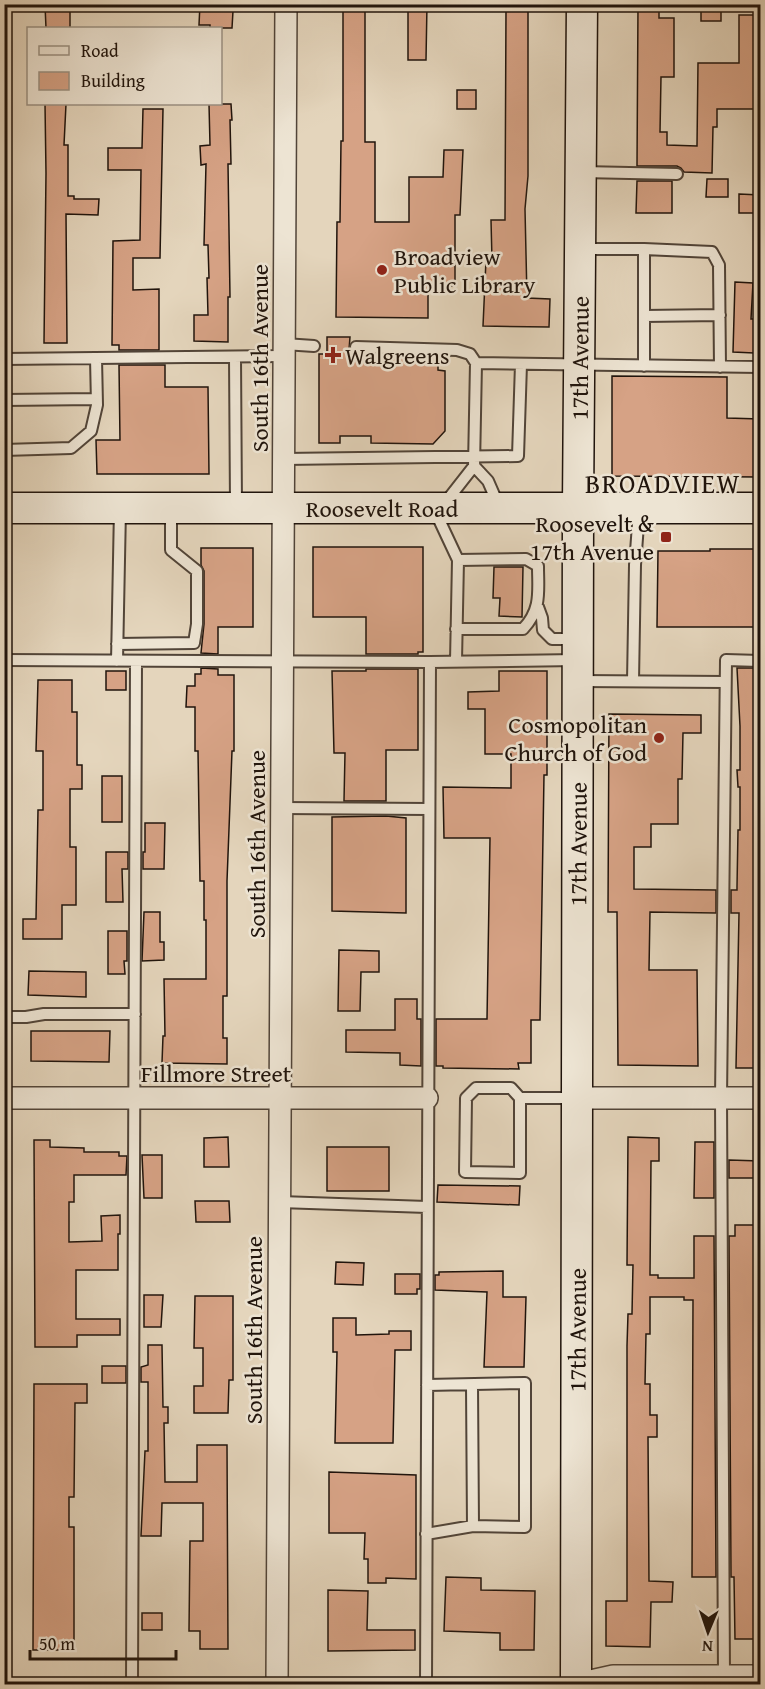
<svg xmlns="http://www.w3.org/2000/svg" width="765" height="1689" font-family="'Gentium Book Plus',serif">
<rect width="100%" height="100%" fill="#e4d5bc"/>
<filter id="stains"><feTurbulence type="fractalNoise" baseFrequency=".00333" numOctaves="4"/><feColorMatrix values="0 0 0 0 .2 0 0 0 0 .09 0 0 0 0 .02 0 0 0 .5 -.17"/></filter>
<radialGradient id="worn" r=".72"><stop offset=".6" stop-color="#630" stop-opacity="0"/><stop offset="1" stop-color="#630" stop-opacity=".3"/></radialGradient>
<!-- building -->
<path fill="#d6a285" stroke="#20140c" stroke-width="1.5" d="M200 4H219V11H233L232 28H210V25H199Z
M408 4H427L426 60H408Z
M701 4H721V21H701Z
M45 5H70V28H46Z
M638 5H659V18H674V77H661L660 132H667V145L697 146 698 63H739V15H759L760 109H717V127H713L712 173 684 172 681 168 677 166H637Z
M343 8 365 9V142H375V222H409V177H443L444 150H463L460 215H455V286H428V318L336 317 337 222H340L341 141H343Z
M506 10H528V176L525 209 527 298 550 299 549 327 483 326 486 260H492L491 220H505Z
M457 90H476V109H457Z
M45 104H66L64 145H68V196H74V199H99L98 215 66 214 67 343H44L46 173Z
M209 104H231L232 120H230L231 164H228L230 297H228V342L194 341V315H208L207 278H209L208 245H204L206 164 201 165 200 146 210 145Z
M143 109H163L160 258H133V290L159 289V350H119V345H112L113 241 140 240 141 170H108V148H142Z
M707 179H728V197H706Z
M637 181H672V213H636Z
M739 194 760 195V213H739Z
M735 282 753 283 751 319H754V353L733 352Z
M327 337H350L349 350 350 353 355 354 438 357V370L445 371V431L433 444 371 443V436H340V443H319V354H327Z
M119 365H165V387H208L209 474H97L96 440H120Z
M612 376 727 377V418L760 419V477L612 476Z
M313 547H423V652H418V654H366V617H313Z
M201 548H253V627H218V654L201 653 204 624V571L201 565Z
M710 549H760V627H657L658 551H710Z
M494 567H523L522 617 499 616 500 598H493Z
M201 668 218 669V675H234V751H232L227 881V996H223V1038H227V1064L162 1063 163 1036H165L164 979H206V920H204V881H200L198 751H195V707H186L187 686H195V674H201Z
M737 668H758L757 700H760L758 766 760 816 758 876H756L755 918H760L757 1068H736L739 913H731V890H737V887L738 830H740V787H738L737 770H740V726Z
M366 669H418V750H386V801H344L345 753H334L332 671H366Z
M106 671H126V690H106Z
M499 671H547V775H544L540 1020H531V1063H518L519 1069 443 1068V1066H436V1019H487L490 838H444L443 787 511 788V754H485V709H468V692L499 691Z
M38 680H72V712H77V765H82V789H70V847H76V905H62V939H23V919H36L38 810H43V751H36Z
M609 714 701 715V733H683L682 779H678V824H651V847H634V889L716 890V913L650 912 649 970H697L698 1066 618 1065 617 912H608Z
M102 776H122V822H102Z
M386 816 406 818V913L332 911V817Z
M145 823H165L164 869H143V852H145Z
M106 852H128V869H122L123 902H106Z
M144 912H160V942H164V960L142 961Z
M108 931H127V961H124L125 974H108Z
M339 950 379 951V972H361L360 1011H338Z
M29 971 86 972V997L28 995Z
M395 999H417V1019H421V1066L400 1065V1053L346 1052V1030H395Z
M31 1031H110L109 1062 31 1061Z
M228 1137 229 1167H204V1138Z
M628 1137 659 1138V1161H651L650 1275H658V1278H694V1236H714L716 1577H692L693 1300H684V1297H650V1334H646L645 1384H650V1415H657V1437H648L649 1581 673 1582 672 1602H651L650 1647 606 1646V1601H627V1346L628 1314H632L633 1265H627Z
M34 1140H50V1147L84 1148V1152H119V1156H127L126 1175H74V1202H69V1242L102 1241 101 1216 120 1215V1234H118V1270H76V1319H120V1335H77V1347H35Z
M695 1142H714V1198H694Z
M327 1147H389V1191H327Z
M142 1155H162V1198H144Z
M729 1160 760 1161V1178H729Z
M438 1185 520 1186 519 1205 437 1202Z
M195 1201H229L230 1222H196Z
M735 1225H756L758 1410 754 1565H756V1639H735L734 1577H731L729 1236H735Z
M336 1262 364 1263 363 1285 335 1284Z
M503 1271V1297H526L524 1367H484L487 1292 435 1290V1275H439V1272Z
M395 1274H420V1289H417V1294H395Z
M144 1295H163L161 1327H144Z
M195 1296H233V1380H229L228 1413H194V1386H203V1348H194Z
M333 1318H356V1335L389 1334V1331H411V1350H395L393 1443H335L337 1352H333Z
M148 1345H162L163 1407H168V1423H164L165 1482H197V1445H227L228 1649H200V1631H189L190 1541H203V1503H162L161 1536H141L145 1451H148V1382H141V1367L148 1365Z
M102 1366H126V1383H102Z
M34 1384H87V1403H75L74 1497H69V1527H74V1650H33Z
M329 1472 416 1475V1579L386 1578V1583H368V1559H364L365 1533H329Z
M446 1577 481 1578V1590L535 1591 534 1650H500V1633L444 1631Z
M328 1590 368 1591 367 1630H415V1650L328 1651Z
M142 1613H162V1630H142Z"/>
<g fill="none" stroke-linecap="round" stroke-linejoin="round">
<defs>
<path id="lane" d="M582 172 677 174
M582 249H644V366
M644 249 712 252 719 265 720 367
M644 316 720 315
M284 344 314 346
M356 347 457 350 470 354 476 363
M235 357 236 507
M4 359 284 356
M4 400 96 399
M4 450 71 448 91 431 97 405 96 358
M284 459 518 456 521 364
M445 503 474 466
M498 504 488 481 474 466 476 363 760 367
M435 511 458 560 456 661
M538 607 542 618 543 630 552 639H575
M456 629H523C542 609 538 591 538 566L526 559 458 560
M117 644 194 643 197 624V571L171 550V510
M4 660 430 662 577 660
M117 661 120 509
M579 681 725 682
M633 681 635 565 639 511
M282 808 429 809
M4 1017H26L44 1014H135
M520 1098V1173L465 1172 466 1098 476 1088H511L520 1098H575
M280 1202 427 1207
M472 1385 473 1526
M426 1534 473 1526 525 1527V1383L427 1385
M724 1676 721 1098 726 660 760 661
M132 1684 136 661
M426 1684 430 662"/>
<path id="street" d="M4 1098H427
M577 1098H760
M277 1684 286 4
M577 1684 613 1676H760"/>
<g id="secondary">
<path id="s1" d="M4 508H760"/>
<path id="s2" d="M576 1684 578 507 582 4"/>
</g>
</defs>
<!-- lane casing -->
<use href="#lane" stroke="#514438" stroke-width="14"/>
<!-- street casing -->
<use href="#street" stroke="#514438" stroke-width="24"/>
<!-- secondary casing -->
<use href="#secondary" stroke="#20140c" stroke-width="33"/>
<!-- lane -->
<use href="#lane" stroke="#ede4d3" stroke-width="10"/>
<!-- street -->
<use href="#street" stroke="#ede4d3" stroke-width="21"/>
<!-- secondary -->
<use href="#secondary" stroke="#ede4d3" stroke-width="30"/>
</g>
<!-- markers -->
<g fill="#8f2418" stroke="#ede4d3" stroke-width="2">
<circle cx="382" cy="270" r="6"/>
<path d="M330 346h6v6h6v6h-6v6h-6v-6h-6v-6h6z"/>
<rect x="660" y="531" width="12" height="12" rx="3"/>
<circle cx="659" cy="738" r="6"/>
</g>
<g text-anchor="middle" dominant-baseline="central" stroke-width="5" stroke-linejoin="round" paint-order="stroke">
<!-- poi labels -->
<g font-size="24" fill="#20140c" stroke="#ede4d3" text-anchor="start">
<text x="394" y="256">Broadview<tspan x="394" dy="28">Public Library</tspan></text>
<text x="345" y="355">Walgreens</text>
<text x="654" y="523" text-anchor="end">Roosevelt &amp;<tspan x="654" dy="28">17th Avenue</tspan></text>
<text x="647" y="724" text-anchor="end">Cosmopolitan<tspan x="647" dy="28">Church of God</tspan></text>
</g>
<!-- street labels -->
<g font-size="24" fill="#20140c" stroke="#ede4d3">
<text transform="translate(259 358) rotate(-90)">South 16th Avenue</text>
<text stroke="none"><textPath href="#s2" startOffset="1326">17th Avenue</textPath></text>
<text stroke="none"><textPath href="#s1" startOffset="378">Roosevelt Road</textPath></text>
<text transform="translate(256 844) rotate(-90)">South 16th Avenue</text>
<text stroke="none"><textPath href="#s2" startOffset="840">17th Avenue</textPath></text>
<text x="216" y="1073">Fillmore Street</text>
<text transform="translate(253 1330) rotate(-90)">South 16th Avenue</text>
<text stroke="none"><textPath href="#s2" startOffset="354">17th Avenue</textPath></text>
</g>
<!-- quarter labels -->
<g font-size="27" letter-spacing="1.5" fill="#20140c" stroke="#ede4d3">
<text x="663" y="483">BROADVIEW</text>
</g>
</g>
<!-- margin -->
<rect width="765" height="1689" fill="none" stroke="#e4d5bc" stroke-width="24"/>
<rect x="6" y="6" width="753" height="1677" fill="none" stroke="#20140c" stroke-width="3"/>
<rect x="12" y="12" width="741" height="1665" fill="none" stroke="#20140c" stroke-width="1.5"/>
<!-- legend -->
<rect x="27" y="27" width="195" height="78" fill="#ede4d3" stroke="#9b9183" stroke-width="1.5"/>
<rect x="39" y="46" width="30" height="9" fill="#ede4d3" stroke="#9b9183" stroke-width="1.5"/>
<text x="81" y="57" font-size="18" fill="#20140c">Road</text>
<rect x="39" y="72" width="30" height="18" fill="#d6a285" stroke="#9b9183" stroke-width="1.5"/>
<text x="81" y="87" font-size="18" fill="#20140c">Building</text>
<!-- north arrow -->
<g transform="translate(708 1632) rotate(182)" stroke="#ede4d3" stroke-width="4.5" paint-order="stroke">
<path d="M0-4.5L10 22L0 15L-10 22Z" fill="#20140c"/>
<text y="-9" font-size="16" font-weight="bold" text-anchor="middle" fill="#20140c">N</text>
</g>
<!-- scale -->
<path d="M30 1650v9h146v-9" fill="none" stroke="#20140c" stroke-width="3"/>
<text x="39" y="1650" font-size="18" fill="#20140c" stroke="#ede4d3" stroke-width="4.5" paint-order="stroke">50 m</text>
<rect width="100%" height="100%" filter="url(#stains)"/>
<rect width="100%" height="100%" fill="url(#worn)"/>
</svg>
